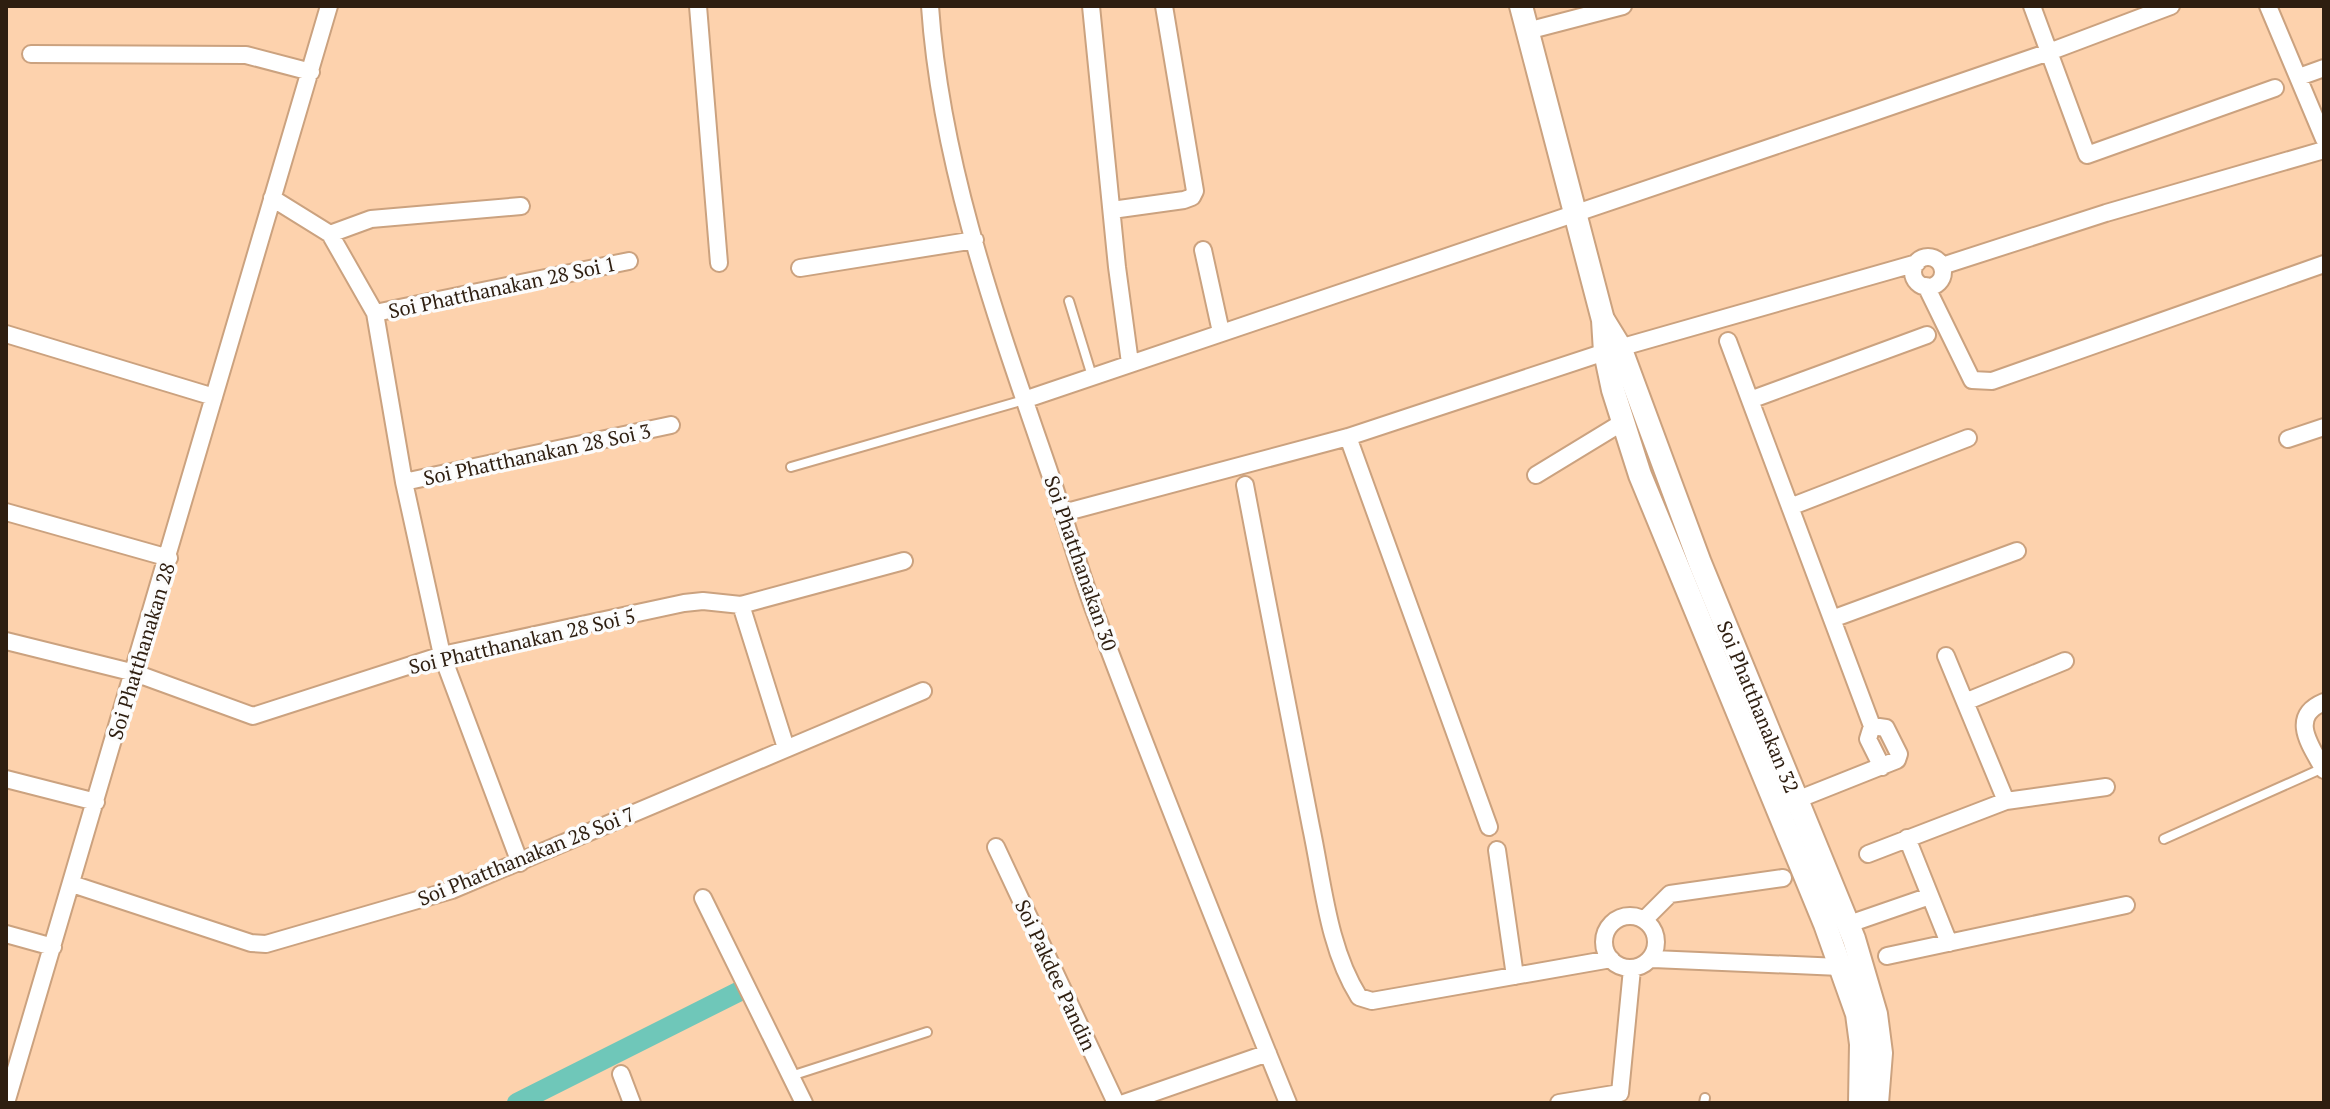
<svg xmlns="http://www.w3.org/2000/svg" width="2330" height="1109" font-family="'PT Serif',serif">
<rect width="100%" height="100%" fill="#fdd2ad"/>
<g fill="none" stroke-linecap="round" stroke-linejoin="round">
<!-- canal -->
<path stroke="#6fc7b9" stroke-width="20" d="M517 1103 738 992"/>
<defs>
<path id="lane" d="M1069 301 1092 376
M791 467 1024 400
M2164 839 2323 768
M791 1076 927 1032
M1704 1103 1705 1098"/>
<path id="street" d="M698 6 719 263
M930 6C941 167 998 323 1050 474 1065 518 1077 563 1093 607 1155 773 1221 938 1288 1103
M1091 6 1117 267 1130 363
M2032 6 2087 155 2275 88
M2268 6 2324 139
M1527 31 1623 6
M31 54 246 55 311 72
M2299 77 2324 68
M272 198 330 234 375 313 404 482 442 655 520 863
M1112 210 1184 200 1192 197 1195 191 1164 6
M330 234 371 219 521 206
M1203 250 1221 332
M1913 272a15 15 0 1 1 30 0a15 15 0 1 1-30 0Z
M1942 266 2106 213 2324 150
M800 268 975 240
M1926 286 1972 380 1992 381 2324 264
M375 313 629 261
M6 334 214 397
M1728 341 1750 400 1927 335
M1024 400 1860 117 2049 52 2171 6
M1750 400 1872 726 1868 739 1882 767
M1348 437 1489 827
M2288 439 2324 427
M1536 475 1623 422
M404 482 671 425
M1245 485C1267 599 1288 713 1311 827 1323 883 1328 948 1359 997L1372 1001 1611 959
M1790 507 1968 438
M6 512 169 558
M1063 513 1348 437 1605 352 1917 263
M741 605 786 748
M1832 619 2017 551
M6 641 135 673 253 716 442 655 684 603 703 601 741 605 904 561
M1946 656 2006 801
M1965 702 2065 661
M2324 702C2288 717 2311 746 2324 770
M6 779 96 802
M1789 803 1897 760 1899 754 1886 728 1872 726
M1907 838 1949 943
M996 847 1116 1103
M1497 850 1515 976
M1868 854 2006 801 2106 787
M72 884 251 943 266 944 452 890 923 691
M703 898 804 1103
M1604 942a26 26 0 1 1 52 0a26 26 0 1 1-52 0Z
M1644 920 1670 894 1783 878
M1849 924 1930 896
M6 934 53 947
M1887 956 2126 905
M1653 959 1840 967
M621 1074 632 1103
M6 1103 329 6
M1124 1103 1268 1053
M1559 1103 1620 1093 1632 969"/>
<g id="secondary">
<path d="M1521 6 1603 320 1605 352 1613 390 1640 475 1825 924 1857 1014 1861 1044 1860 1103"/>
<path id="s1" d="M1604 321 1620 347 1700 563 1854 939 1876 1014 1881 1053 1877 1103"/>
</g>
</defs>
<!-- lane casing -->
<use href="#lane" stroke="#cba27f" stroke-width="12"/>
<!-- street casing -->
<use href="#street" stroke="#cba27f" stroke-width="20"/>
<!-- secondary casing -->
<use href="#secondary" stroke="#cba27f" stroke-width="26"/>
<!-- lane -->
<use href="#lane" stroke="#fff" stroke-width="8"/>
<!-- street -->
<use href="#street" stroke="#fff" stroke-width="16"/>
<!-- secondary -->
<use href="#secondary" stroke="#fff" stroke-width="22"/>
</g>
<g text-anchor="middle" dominant-baseline="central" stroke-width="7" stroke-linejoin="round" paint-order="stroke">
<!-- street labels -->
<g font-size="20" fill="#2e1e10" stroke="#fcfcfc">
<text transform="translate(502 287) rotate(-12)">Soi Phatthanakan 28 Soi 1</text>
<text transform="translate(537 454) rotate(-12)">Soi Phatthanakan 28 Soi 3</text>
<text transform="translate(1081 563) rotate(71)">Soi Phatthanakan 30</text>
<text transform="translate(522 641) rotate(-13)">Soi Phatthanakan 28 Soi 5</text>
<text transform="translate(141 651) rotate(-73)">Soi Phatthanakan 28</text>
<text stroke="none"><textPath href="#s1" startOffset="416">Soi Phatthanakan 32</textPath></text>
<text transform="translate(526 856) rotate(-22)">Soi Phatthanakan 28 Soi 7</text>
<text transform="translate(1056 975) rotate(65)">Soi Pakdee Pandin</text>
</g>
</g>
<!-- border -->
<rect width="2330" height="1109" fill="none" stroke="#2e1e10" stroke-width="16"/>
</svg>
